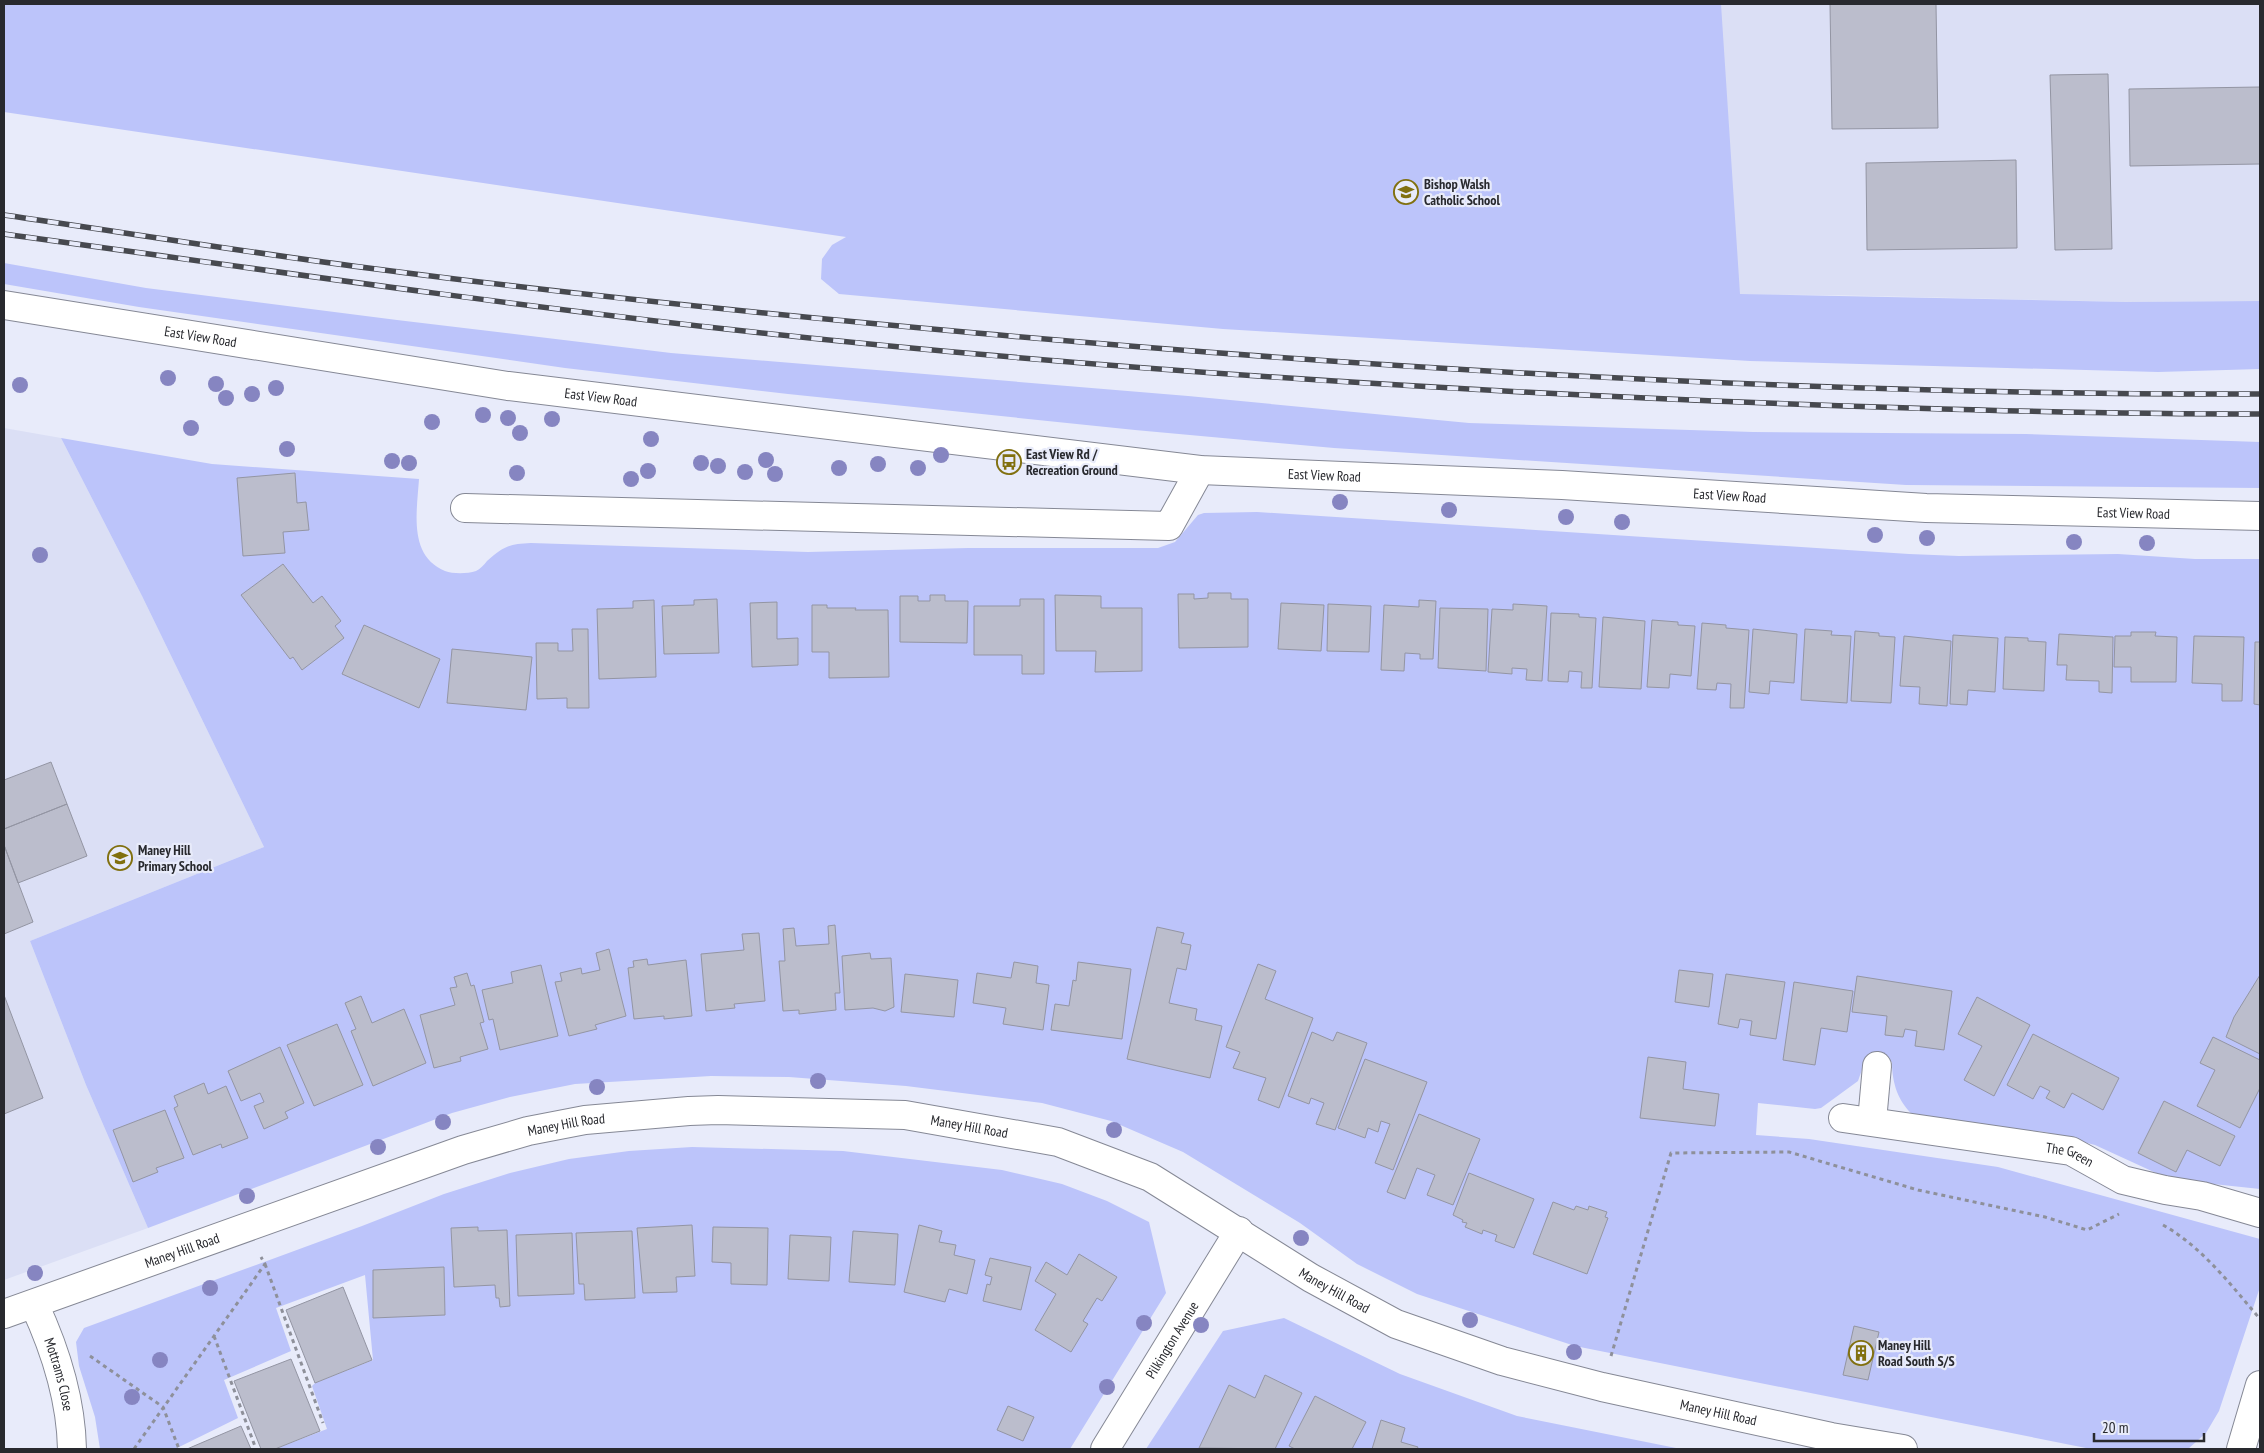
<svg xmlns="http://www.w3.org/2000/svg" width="2264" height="1453" font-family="'PT Sans Narrow',sans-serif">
<rect width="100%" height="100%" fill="#e8ebfa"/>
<!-- built -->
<path fill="#dbdff5" d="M4 4H2260V301L2126 302 1830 295 1204 292Z
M4 428 61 438 142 596 264 847 30 941 86 1085 148 1228 4 1280Z"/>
<!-- green -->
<path fill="#bcc4fa" d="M4 4H1721L1740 294 2126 302 2260 301V369L2158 372 1750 361 1223 329 839 294 821 279 822 259 832 245 846 237 4 112Z
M4 263 146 288 397 320 671 353 1188 396 1469 423 1753 432 2026 434 2260 442V488L1906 485 1334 448 1135 430 788 394 565 368 139 307 4 284Z
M61 438 212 464 419 479C417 511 408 556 445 571 453 574 467 574 476 571 480 569 484 565 487 561 504 546 509 544 531 543L808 552 968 548H1158L1175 542 1198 515 1204 513 1257 512 1909 554 1959 556 2118 554 2195 559H2260V1189L2185 1181 2156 1173 2095 1145 2045 1132 1985 1126 1914 1116C1898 1102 1892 1083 1892 1062L1866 1058 1858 1081 1821 1108 1815 1109 1758 1103 1756 1135 1809 1139 1998 1167 2260 1239V1287L2219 1411 2206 1433 2188 1449H2091L1575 1346 1417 1294 1357 1264 1300 1223 1183 1152 1111 1121 1042 1103 906 1086 789 1077 711 1076 575 1084 510 1097 452 1113 148 1228 86 1085 30 941 264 847 142 596Z
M692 1147 843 1151 1002 1170 1062 1184 1107 1201 1149 1222 1166 1293 1070 1449H275L327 1429 312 1386 315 1383 373 1360 365 1275 276 1308 291 1351 224 1380 238 1418 175 1449H100L95 1417 79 1366 76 1342 84 1328 362 1226 444 1194 510 1173 569 1159 629 1151Z
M1284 1318 1400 1374 1517 1416 1681 1449H1146L1223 1331Z"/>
<!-- building -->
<path fill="#bbbdcc" stroke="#9395a3" d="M1830 4H1936L1938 128 1832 129Z
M2108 74 2112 249 2055 250 2050 75Z
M2260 87V164L2130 166 2129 89Z
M2016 160 2017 248 1867 250 1866 163Z
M295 473 297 503 306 502 309 530 283 532 285 553 243 556 237 478Z
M283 564 313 603 322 596 341 621 335 626 344 638 302 670 293 657 290 659 241 595Z
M1208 593H1231V599H1248V647L1179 648 1178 594H1194V599L1208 598Z
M930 595H945V601H968L967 643 900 642V596H918V601H930Z
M1055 595 1101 596V608H1142V671L1095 672 1096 651H1056Z
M717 599 719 653 664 654 662 606 694 605V600Z
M1020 599H1044V674H1022V655H974V606H1020Z
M654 600 656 677 599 679 597 609 633 608V601Z
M1419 600 1436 601 1433 659H1420V654L1405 653 1404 671 1381 670 1384 605 1419 607Z
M777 602V639L798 638V665L752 667 750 603Z
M1281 603 1324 605 1321 651 1278 649Z
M1328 604 1371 606 1369 652 1327 651Z
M1513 604 1547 606 1542 681 1526 680 1527 669 1512 668V674L1488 672 1492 609 1513 610Z
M812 605H827V608H856L855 610H888L889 677 829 678V652H812Z
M1440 608 1488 609 1486 671 1438 668Z
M1551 613 1579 614V617L1596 618 1592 688H1581L1582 672 1569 671 1568 682 1548 681Z
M1603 617 1645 621 1641 689 1599 687Z
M1652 620 1678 622V625L1695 626 1691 676 1670 674 1669 688 1647 687Z
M1702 623 1726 625V628L1749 630 1744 708H1730L1731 684 1717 683 1716 690 1697 689Z
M364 625 440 659 419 708 342 674Z
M572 629H588L589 708H567V698L537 699 536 643H558V651H573Z
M1753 629 1797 634 1794 683 1770 681 1769 694 1749 692Z
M1805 629 1832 631 1831 635 1851 636 1847 703 1801 700Z
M1855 631 1879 633V636L1895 637 1891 703 1851 701Z
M2131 632H2156L2155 636 2177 637 2176 682H2131V667H2114L2115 636H2131Z
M2059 634 2113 637 2112 693 2099 692V681L2066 680 2067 665H2057Z
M1953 635 1998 638 1995 692 1968 690 1967 705 1950 704Z
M1904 636 1951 641 1947 706 1919 704 1920 687 1900 686Z
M2194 636 2244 637 2242 701H2222V684L2192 683Z
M2005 637 2028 638V641L2046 642 2044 691 2003 689Z
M2255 642H2260V705L2254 704Z
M452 649 532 657 526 710 447 703Z
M51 762 67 804 4 829V780Z
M67 804 87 856 18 883 4 845V829Z
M4 845 33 922 4 934Z
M835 925 840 993H835L836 1010 799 1014V1010L783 1011 779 961H785L783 929 794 928 796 946 829 944 828 926Z
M1157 927 1184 933 1181 943 1191 945 1186 970 1177 968 1169 1003 1197 1009 1195 1020 1222 1026 1210 1078 1127 1059Z
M759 933 765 1001 734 1004 735 1008 706 1011 701 954 744 950 742 934Z
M609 949 626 1016 595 1025 597 1029 569 1036 555 982 562 981 560 973 581 968 582 974 600 970 596 953Z
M870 953 871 959 891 958 894 1007 885 1011 873 1008 845 1010 842 956Z
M647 959 648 965 686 960 692 1016 664 1019V1016L634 1019 628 968 634 967 633 961Z
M1014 962 1038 966 1036 983 1049 985 1043 1030 1003 1024 1006 1008 973 1003 977 973 1011 978Z
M1078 962 1131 969 1122 1039 1051 1030 1055 1004 1069 1006 1073 980 1076 981Z
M1258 964 1276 971 1265 999 1313 1018 1279 1108 1258 1100 1266 1078 1233 1068 1240 1052 1226 1047Z
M541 965 558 1036 500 1050 493 1019 489 1020 482 990 513 983 511 972Z
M1679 970 1713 974 1709 1007 1675 1002Z
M467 973 471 986 474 985 484 1022 480 1023 488 1049 460 1057 461 1061 434 1068 420 1015 455 1005 450 988 457 987 454 977Z
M905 974 958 980 954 1017 901 1012Z
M1726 974 1785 982 1776 1039 1750 1035 1752 1021 1740 1019 1738 1028 1718 1024Z
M2260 975V1054L2226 1037 2234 1017Z
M1857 976 1952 991 1944 1050 1915 1046 1917 1031 1905 1029 1903 1037 1885 1035 1887 1016 1852 1012Z
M1794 982 1853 991 1847 1032 1821 1028 1815 1065 1783 1060Z
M4 995 43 1098 4 1114Z
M361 996 372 1023 404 1009 426 1063 373 1086 351 1031 356 1029 345 1003Z
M1977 997 2030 1025 1994 1096 1964 1080 1982 1046 1958 1034Z
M337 1024 363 1085 314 1106 287 1045Z
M1312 1032 1333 1041 1337 1032 1367 1043 1335 1130 1316 1124 1324 1103 1311 1098 1309 1104 1288 1096Z
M2033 1034 2119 1078 2103 1110 2072 1093 2064 1108 2046 1098 2050 1091 2040 1086 2033 1099 2007 1085Z
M2213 1037 2260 1060V1088L2240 1128 2197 1106 2215 1070 2200 1063Z
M280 1047 304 1103 285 1112 288 1118 264 1129 254 1106 264 1102 260 1093 241 1101 228 1071Z
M1648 1057 1686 1062 1683 1089 1719 1094 1715 1126 1640 1118Z
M1365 1059 1427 1082 1393 1170 1375 1163 1390 1124 1381 1121 1378 1132 1368 1128 1365 1138 1338 1128Z
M204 1083 208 1094 226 1086 248 1138 222 1148 221 1144 193 1155 174 1108 178 1106 174 1096Z
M2164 1101 2235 1136 2220 1166 2187 1150 2176 1172 2138 1153Z
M165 1110 184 1158 156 1168 158 1172 133 1182 113 1130Z
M1419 1114 1480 1139 1453 1205 1427 1195 1435 1175 1417 1168 1405 1199 1387 1192Z
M1469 1173 1534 1199 1514 1248 1495 1241 1497 1235 1483 1230 1482 1234 1465 1227 1467 1223 1462 1222 1463 1220 1453 1215Z
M1553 1202 1574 1210 1576 1206 1588 1210 1589 1206 1607 1212 1605 1217 1608 1218 1587 1274 1533 1254Z
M692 1225 695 1276 676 1277 677 1292 643 1293 637 1228Z
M919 1225 942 1231 939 1242 956 1245 954 1255 975 1260 967 1294 949 1289 945 1302 904 1292Z
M478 1227V1231L507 1230 510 1306 500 1307 499 1298H496L495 1285 454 1287 451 1228Z
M713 1227 768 1228 767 1285 731 1284V1263L712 1262Z
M632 1231 635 1298 585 1300 584 1284H579L576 1233Z
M853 1231 898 1234 895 1285 849 1282Z
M572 1233 574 1294 518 1296 516 1235Z
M790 1235 831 1237 829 1281 788 1279Z
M1079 1254 1117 1277 1102 1301 1097 1298 1083 1321 1088 1324 1071 1352 1035 1330 1056 1294 1035 1281 1046 1262 1067 1275Z
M990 1258 1031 1267 1021 1310 983 1301 987 1284 990 1285 992 1277 985 1275Z
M444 1267 445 1315 373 1318V1270Z
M343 1287 372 1360 315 1383 286 1310Z
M1854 1326 1879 1332 1868 1380 1843 1375Z
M291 1359 320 1431 275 1449H261L234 1381Z
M1265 1375 1302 1393 1275 1449 1199 1448 1229 1385 1255 1398Z
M1315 1396 1366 1422 1352 1449H1295L1289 1446Z
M1008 1406 1034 1417 1023 1441 997 1430Z
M1381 1420 1405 1428 1401 1442 1418 1447 1417 1449H1372Z
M241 1426 251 1449H187Z"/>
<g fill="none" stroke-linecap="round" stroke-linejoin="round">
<defs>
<g id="minor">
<path id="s1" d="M4 305 508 386 1200 470 1562 485 1926 508 2260 516"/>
<path d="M465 508 1169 526 1200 470"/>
<path id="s2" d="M1843 1118 2071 1151 2123 1180 2165 1190 2202 1196 2260 1213"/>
<path d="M1872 1121 1877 1066"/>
<path id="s3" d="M34 1304C55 1349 71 1399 72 1449"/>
<path id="s4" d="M4 1314 463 1150 528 1131 585 1120 689 1111 718 1110 905 1115 1058 1142 1150 1177 1311 1278 1396 1324 1502 1361 1602 1387 1831 1437 1903 1449"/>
<path id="s5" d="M1105 1449 1239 1231"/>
<path d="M2241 1449 2260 1385"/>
</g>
</defs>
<!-- minor casing -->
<use href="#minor" stroke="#858895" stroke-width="30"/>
<!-- path -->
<path stroke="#8e909a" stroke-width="3" stroke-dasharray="4 4" stroke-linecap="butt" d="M2163 1225C2202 1247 2231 1285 2260 1319
M265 1264 323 1423
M214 1336 256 1449
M90 1356 163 1407 179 1449
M1611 1356 1671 1153 1789 1152 1918 1190 2045 1217 2087 1230 2119 1214
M134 1449 265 1264 261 1257"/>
<!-- minor -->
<use href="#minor" stroke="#fff" stroke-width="28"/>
<defs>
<path id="rail" d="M4 215C128 233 251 253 376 269 575 295 775 315 976 333 1403 371 1831 395 2260 394
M4 234C244 267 485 302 726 329 1032 363 1339 384 1646 398 1851 407 2055 414 2260 414"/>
</defs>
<!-- rail casing -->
<use href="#rail" stroke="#47494f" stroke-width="5.5"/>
<!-- rail -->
<use href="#rail" stroke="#e8ebfa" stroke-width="4" stroke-dasharray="11" stroke-linecap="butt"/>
</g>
<!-- trees -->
<g fill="#8685c1">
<circle cx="168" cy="378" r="8"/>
<circle cx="216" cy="384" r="8"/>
<circle cx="20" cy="385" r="8"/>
<circle cx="276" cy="388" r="8"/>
<circle cx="252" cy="394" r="8"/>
<circle cx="226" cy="398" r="8"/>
<circle cx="483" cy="415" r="8"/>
<circle cx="508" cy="418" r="8"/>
<circle cx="552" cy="419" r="8"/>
<circle cx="432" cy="422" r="8"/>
<circle cx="191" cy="428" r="8"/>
<circle cx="520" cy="433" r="8"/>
<circle cx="651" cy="439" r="8"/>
<circle cx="287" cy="449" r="8"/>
<circle cx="941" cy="455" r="8"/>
<circle cx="766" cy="460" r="8"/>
<circle cx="392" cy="461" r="8"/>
<circle cx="409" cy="463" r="8"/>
<circle cx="701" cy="463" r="8"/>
<circle cx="878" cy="464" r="8"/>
<circle cx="718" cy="466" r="8"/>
<circle cx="839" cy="468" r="8"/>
<circle cx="918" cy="468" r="8"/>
<circle cx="648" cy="471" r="8"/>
<circle cx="745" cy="472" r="8"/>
<circle cx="517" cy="473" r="8"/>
<circle cx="775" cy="474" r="8"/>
<circle cx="631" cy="479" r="8"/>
<circle cx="1340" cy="502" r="8"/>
<circle cx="1449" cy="510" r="8"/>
<circle cx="1566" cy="517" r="8"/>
<circle cx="1622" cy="522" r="8"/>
<circle cx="1875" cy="535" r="8"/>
<circle cx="1927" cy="538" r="8"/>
<circle cx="2074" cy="542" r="8"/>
<circle cx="2147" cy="543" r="8"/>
<circle cx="40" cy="555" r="8"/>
<circle cx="818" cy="1081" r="8"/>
<circle cx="597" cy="1087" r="8"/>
<circle cx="443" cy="1122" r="8"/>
<circle cx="1114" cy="1130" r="8"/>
<circle cx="378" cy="1147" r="8"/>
<circle cx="247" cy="1196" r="8"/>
<circle cx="1301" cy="1238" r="8"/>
<circle cx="35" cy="1273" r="8"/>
<circle cx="210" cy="1288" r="8"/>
<circle cx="1470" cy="1320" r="8"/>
<circle cx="1144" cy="1323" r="8"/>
<circle cx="1201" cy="1325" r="8"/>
<circle cx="1574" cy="1352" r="8"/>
<circle cx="160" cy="1360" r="8"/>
<circle cx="1107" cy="1387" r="8"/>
<circle cx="132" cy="1397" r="8"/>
</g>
<!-- icons -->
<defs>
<symbol id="school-ring" viewBox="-11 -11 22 22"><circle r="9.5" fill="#e8ebfa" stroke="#81700f" stroke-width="1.5"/><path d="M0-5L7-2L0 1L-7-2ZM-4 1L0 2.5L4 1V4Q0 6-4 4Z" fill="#81700f"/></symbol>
<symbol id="bus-ring" viewBox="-11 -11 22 22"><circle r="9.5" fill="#e8ebfa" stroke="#81700f" stroke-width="1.5"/><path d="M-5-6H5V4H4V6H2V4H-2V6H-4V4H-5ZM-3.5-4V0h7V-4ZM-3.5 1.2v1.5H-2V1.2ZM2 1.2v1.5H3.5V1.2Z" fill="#81700f"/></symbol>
<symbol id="building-ring" viewBox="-11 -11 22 22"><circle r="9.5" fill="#e8ebfa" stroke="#81700f" stroke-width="1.5"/><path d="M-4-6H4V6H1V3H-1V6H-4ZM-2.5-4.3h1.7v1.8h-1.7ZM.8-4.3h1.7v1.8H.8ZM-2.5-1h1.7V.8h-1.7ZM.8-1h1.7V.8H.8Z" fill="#81700f"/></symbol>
</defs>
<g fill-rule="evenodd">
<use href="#school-ring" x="1392" y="178" width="28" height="28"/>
<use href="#bus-ring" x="995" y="448" width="28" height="28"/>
<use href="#school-ring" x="106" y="844" width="28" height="28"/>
<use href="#building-ring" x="1847" y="1339" width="28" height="28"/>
</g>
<g text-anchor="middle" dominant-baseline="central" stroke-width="4.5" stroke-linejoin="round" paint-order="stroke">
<!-- poi labels -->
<g font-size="14" font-weight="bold" fill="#28292e" stroke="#e8ebfa" text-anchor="start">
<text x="1424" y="184">Bishop Walsh<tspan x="1424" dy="16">Catholic School</tspan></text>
<text x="1026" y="454">East View Rd /<tspan x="1026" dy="16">Recreation Ground</tspan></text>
<text x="138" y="850">Maney Hill<tspan x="138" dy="16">Primary School</tspan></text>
<text x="1878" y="1345">Maney Hill<tspan x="1878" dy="16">Road South S/S</tspan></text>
</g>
<!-- street labels -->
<g font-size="14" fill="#28292e" stroke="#e8ebfa">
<text stroke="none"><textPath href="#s1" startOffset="199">East View Road</textPath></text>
<text stroke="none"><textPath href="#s1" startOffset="604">East View Road</textPath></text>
<text stroke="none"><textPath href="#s1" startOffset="1332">East View Road</textPath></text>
<text stroke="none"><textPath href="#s1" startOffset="1738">East View Road</textPath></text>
<text stroke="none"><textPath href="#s1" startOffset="2142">East View Road</textPath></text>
<text stroke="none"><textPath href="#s4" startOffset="594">Maney Hill Road</textPath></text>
<text stroke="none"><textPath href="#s4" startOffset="999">Maney Hill Road</textPath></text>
<text stroke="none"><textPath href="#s2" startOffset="230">The Green</textPath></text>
<text stroke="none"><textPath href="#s4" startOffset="189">Maney Hill Road</textPath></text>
<text stroke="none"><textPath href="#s4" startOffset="1404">Maney Hill Road</textPath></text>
<text stroke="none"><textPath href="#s5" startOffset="128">Pilkington Avenue</textPath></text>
<text stroke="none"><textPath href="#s3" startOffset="75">Mottrams Close</textPath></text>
<text stroke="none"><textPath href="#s4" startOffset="1809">Maney Hill Road</textPath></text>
</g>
</g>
<!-- border -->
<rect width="2264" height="1453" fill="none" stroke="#28292e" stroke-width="10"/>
<!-- scale -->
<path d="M2094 1433v8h110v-8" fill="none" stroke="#28292e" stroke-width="2.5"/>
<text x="2102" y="1433" font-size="15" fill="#28292e" stroke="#e8ebfa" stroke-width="4" paint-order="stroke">20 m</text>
</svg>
